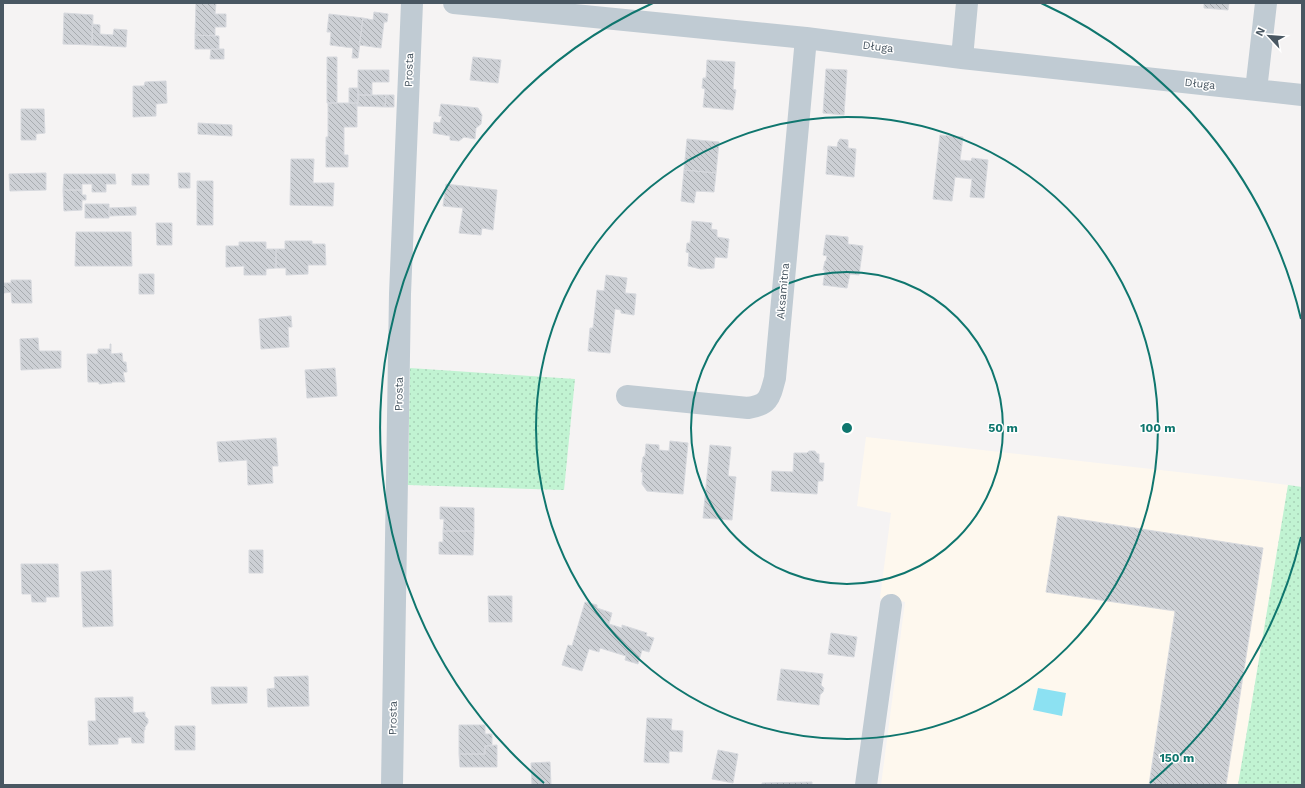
<svg xmlns="http://www.w3.org/2000/svg" width="1305" height="788" font-family="'Work Sans',sans-serif">
<defs>
<pattern id="green-dots" width="8" height="8" patternUnits="userSpaceOnUse"><rect width="8" height="8" fill="#c1f3d2"/><path d="M2 2h.1M6 6h.1" fill="none" stroke="#a7d2b7" stroke-width="1.8" stroke-linecap="round"/></pattern>
<pattern id="building-back-hatch" width="6" height="6" patternUnits="userSpaceOnUse"><rect width="6" height="6" fill="#cdd0d5"/><path d="M-1 5l2 2M0 0l6 6M5-1l2 2" fill="none" stroke="#a8acb0"/></pattern>
</defs>
<rect width="100%" height="100%" fill="#f5f3f3"/>
<!-- commercial -->
<path fill="#fef8ee" d="M866 437 1249 480 1288 485 1238 785H881L905 602 880 598 891 513 857 506Z"/>
<!-- green -->
<path fill="url(#green-dots)" d="M410 368 575 379 564 490 408 485Z
M1288 485 1302 487V785H1238Z"/>
<!-- water -->
<path fill="#8ce1f2" d="M1038 688 1066 693 1062 716 1033 710Z"/>
<!-- building -->
<path fill="url(#building-back-hatch)" stroke="#d7d9de" d="M196 3H216L215 14H226V27H215V36L195 35Z
M1204 3H1229L1228 10 1204 8Z
M374 12 388 14 387 22H384L381 48 359 45 363 18 373 20Z
M64 13 93 15 92 45 63 44Z
M329 14 363 18 358 58H352L353 48 330 45 331 32H327Z
M92 24 100 25V34L113 35 114 29 127 30 126 47 92 45Z
M195 35 219 36V49H195Z
M211 49H224V59H210Z
M327 57H337V103H327Z
M473 57 501 60 498 83 470 80Z
M707 60 735 62 733 89 736 90 733 110 703 107 705 89 702 88 703 78H706Z
M826 69 847 70 844 115 823 113Z
M358 70H389V82H372V95H358Z
M166 81 167 103 156 104V116L133 117V86H144L145 82Z
M349 88H358V103H349Z
M358 95H386L385 107 357 106V103H358Z
M386 95H394V107H385Z
M328 103H357V127H344V155H348V167H326V137H328Z
M441 104 478 108 482 115 481 124 476 128 475 139 464 137 459 141 450 140V136L433 133 434 122 440 123 442 116H439Z
M21 109H44L45 133 36 134V140H21Z
M198 123 232 125V136L198 134Z
M940 135 963 137 960 160 971 161 972 158 988 160 984 198 970 197 972 179 955 177 952 201 933 199Z
M687 139 719 142 716 173 684 170Z
M840 139 848 140V148L856 149 854 177 826 174 828 146 837 147 838 142Z
M291 159H314L313 183H334L333 206 290 205Z
M684 170 716 173 714 192 696 191 694 203 681 201Z
M46 173V190L10 191 9 174Z
M178 173H190V188H179Z
M64 174H115L116 184H106V192H92V184H82V190H63Z
M132 174H149V185H132Z
M197 181H213V225H197Z
M446 184 497 190 493 230 482 228 481 235 459 233 463 208 443 206Z
M63 190H82V195H86V200H82V210L64 211Z
M85 204H109V218H85Z
M136 207V215L109 216V208Z
M692 221 712 223 711 229 717 230V237L729 239 727 258 715 257 714 268 701 269 688 266 689 253 686 252 687 243H690Z
M156 223H172V245H157Z
M76 232H131L132 266H75Z
M826 235 848 237V244L863 246 859 275 850 274 847 288 823 285 825 270H823L825 261H826L827 256 823 255Z
M285 241H312V244H325L326 265H308V274L286 275V268H276V249H285Z
M239 242H266V249H276V268L266 269V275H244V266L226 267V246H239Z
M139 274H154V294H139Z
M606 275 627 278 625 293 636 294 634 315 621 313V310L615 309 610 353 588 351 590 328H593L597 290 604 291Z
M11 280H31L32 303H12L11 292 4 293 3 283H11Z
M291 316 292 327H288L289 347 261 349 259 319Z
M38 338 39 351H61V368L21 370 20 339Z
M110 344H111V354L122 353 123 362H126L127 372H123L125 382H112V383L99 384V382H88L87 354H98V349H110Z
M335 368 337 396 307 398 305 370Z
M276 438 278 466H272L273 483 248 485 247 460 219 462 217 442Z
M670 441 688 443 683 494 647 491 642 484 643 472H641L643 457 645 456 646 444 659 445V450L669 451Z
M710 445 731 447 728 476 736 477 732 520 703 518Z
M809 451H815L817 454H819V463H824L823 481H818L817 494 771 491 772 471 793 472 794 453H807Z
M440 507 474 508V531H443L444 519H440Z
M1058 516 1263 548 1226 785H1149L1175 611 1046 592Z
M443 531H474L473 555 439 554V542H443Z
M249 550H263V573H249Z
M21 564H58L59 597H46V602H32L31 594H22Z
M111 570 113 626 83 627 81 572Z
M488 596H512V622H489Z
M585 602 597 605V608L612 613 609 624 622 628V625L647 633 646 636 654 638 649 652 642 650 638 664 625 660 626 656 600 648 599 652 589 649 582 671 562 665 568 645 572 646Z
M831 633 857 637 854 657 828 654Z
M781 669 823 674 821 685 824 688 823 692 820 695 819 705 777 700Z
M308 676 309 706 268 707 267 689 275 688 274 677Z
M211 687H247V703L212 704Z
M133 697V713L145 712V716L148 719V723L145 727V730H144V743H132L131 737 118 738V744L89 745 88 721H96L95 698Z
M647 718 672 719 671 730 683 731 682 752 669 751V763L644 762Z
M459 725H485V734H492V746H485V754H459Z
M175 726H195V750H175Z
M497 745V767H460L459 754H485V746Z
M718 750 738 754 733 783 712 779Z
M550 762 551 785H532L531 763Z
M812 782V785H762V783Z"/>
<g fill="none" stroke-linecap="round" stroke-linejoin="round">
<!-- minor -->
<path stroke="#c0cbd3" stroke-width="22" d="M454 3 806 38 962 58 1302 95
M962 58 967 3
M1256 90 1266 3
M627 396 748 408C769 405 770 397 775 378L806 38
M392 785 400 294 412 3
M866 785 891 605"/>
</g>
<!-- distance rings -->
<g fill="none" stroke="#0f766e" stroke-width="2">
<circle cx="847" cy="428" r="156"/>
<circle cx="847" cy="428" r="311"/>
<path d="M1301 537A467 467 0 0 1 1150 783M544 783A467 467 0 0 1 653 3M1041 3A467 467 0 0 1 1301 319"/>
</g>
<g text-anchor="middle" dominant-baseline="central" stroke-width="3" stroke-linejoin="round" paint-order="stroke">
<!-- street labels -->
<g font-size="11" fill="#495762" stroke="#fff">
<text transform="translate(878 47) rotate(7)">Długa</text>
<text transform="translate(409 70) rotate(-88)">Prosta</text>
<text transform="translate(1200 84) rotate(6)">Długa</text>
<text transform="translate(783 291) rotate(-85)">Aksamitna</text>
<text transform="translate(399 394) rotate(-89)">Prosta</text>
<text transform="translate(393 718) rotate(-89)">Prosta</text>
</g>
</g>
<circle cx="847" cy="428" r="6" fill="#0f766e" stroke="#fff" stroke-width="2"/>
<g font-size="12" text-anchor="middle" font-weight="bold" fill="#0f766e" stroke="#fff" stroke-width="3" stroke-linejoin="round" paint-order="stroke">
<text x="1003" y="432">50 m</text>
<text x="1158" y="432">100 m</text>
<text x="1177" y="762">150 m</text>
</g>
<!-- border -->
<rect width="1305" height="788" fill="none" stroke="#495762" stroke-width="8"/>
<!-- north arrow -->
<g transform="translate(1269 36) rotate(296)" stroke="#ffffff" stroke-width="3" paint-order="stroke">
<path d="M0-3L7 15L0 10L-7 15Z" fill="#495762"/>
<text y="-6" font-size="11" font-weight="bold" text-anchor="middle" fill="#495762">N</text>
</g>
</svg>
